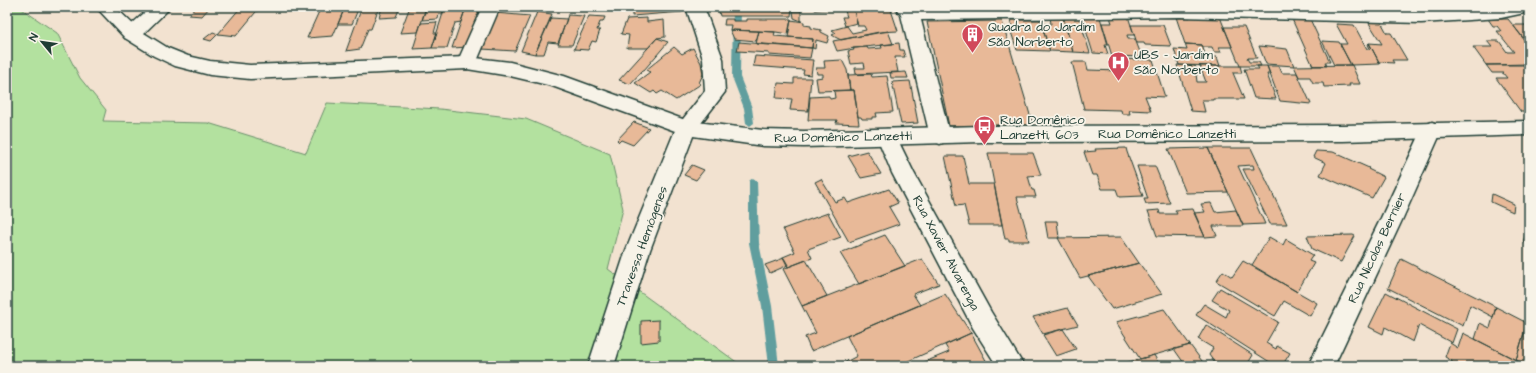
<svg xmlns="http://www.w3.org/2000/svg" width="1536" height="373" font-family="'Architects Daughter',sans-serif">
<rect width="100%" height="100%" fill="#f2e2d0"/>
<filter id="ink" filterUnits="userSpaceOnUse"><feTurbulence type="fractalNoise" baseFrequency=".025" numOctaves="2"/><feDisplacementMap in="SourceGraphic" scale="8" xChannelSelector="R" yChannelSelector="G"/><feConvolveMatrix kernelMatrix="1 2 1 2 8 2 1 2 1" color-interpolation-filters="sRGB"/></filter>
<g filter="url(#ink)">
<!-- green -->
<path fill="#b3e19f" stroke="#698f6a" d="M7 7H19L57 33 80 78 106 110 103 121 208 123 306 153 327 103 440 109 526 119 610 154 623 209 608 269 742 366H7Z"/>
<g fill="none" stroke-linecap="round" stroke-linejoin="round">
<!-- stream -->
<path fill="#619e9e" fill-rule="evenodd" d="M733 7H741L740 77 752 108 754 123 750 126 746 123 744 108 732 77Z
M753 178 757 181 759 243 772 306 779 366H769L762 306 749 243V181Z"/>
</g>
<!-- building -->
<path fill="#e8b998" stroke="#1f3d34" d="M194 7H210L202 16 189 15 196 7Z
M241 7H260L236 36 218 34Z
M321 7H345L333 36 307 38Z
M345 7H359L352 24H338Z
M362 7H379L371 29H368L360 49 346 51Z
M382 7H400L396 17 379 18Z
M426 7H445L442 14H439L438 19 422 20Z
M466 7 461 22 455 23 447 48H432L444 10H449L450 8Z
M466 7H486L468 47 452 48Z
M653 7H682V12L632 16V9Z
M718 7H796L792 8 791 16H720Z
M814 7H858L815 10Z
M853 7H890L898 31 879 32 841 40 835 37 832 35 836 33 832 30 847 26 852 33 866 30 864 26H858Z
M409 9H426L418 32 400 33Z
M854 10 857 23 845 26 842 17H847L845 11Z
M793 11H801V21L794 18Z
M537 12 552 14 535 54 521 51Z
M495 13 530 16 515 51 482 49Z
M1127 13 1134 35H1127L1128 39H1135L1142 57 1112 56 1102 23H1112L1109 14Z
M1081 14H1099L1108 45H1105L1108 54 1093 53Z
M568 15 584 16 572 45H558Z
M1189 15 1220 17 1232 47H1219L1221 52H1214L1212 47H1203L1202 45 1185 44 1176 17 1190 18Z
M589 16 605 17 603 22H600L597 30H600L596 42 592 41 588 50 574 49Z
M1063 16 1073 52 1050 51 1041 24H1051L1050 17Z
M1079 17 1090 53 1073 52 1063 18Z
M1291 17H1309L1330 62H1325L1327 66H1313Z
M551 18 567 19 558 43 548 42 544 54H535Z
M647 18V22L664 20 665 37 657 38 648 48H627L629 35 621 34 627 19Z
M725 19H733V21H747V19H791L788 34 776 32 730 30 731 25H724Z
M1488 19H1508L1529 45V58H1527L1529 64 1486 65 1473 47H1492L1487 41H1499L1507 52H1514L1497 31H1501L1497 26H1493Z
M791 20 804 22V25L811 26V28L821 30V32L829 36 827 43 816 40 815 49 813 48H812L813 39 788 37Z
M1010 20H1040L1050 51 1017 50 1011 32H1014Z
M1367 20H1380L1387 33H1391L1407 60H1392L1394 63 1379 62 1369 43 1382 44Z
M1002 21 1033 125 949 126 927 22Z
M437 22 434 33H437L432 48 413 49 421 23Z
M1336 24 1354 25 1367 49H1370L1368 44 1369 43 1380 64 1351 65 1340 44H1347Z
M1131 25H1163L1171 46 1145 45 1144 43H1137Z
M1513 25H1529V45L1525 41Z
M1224 27H1244L1257 58H1247L1249 62H1259L1261 66H1240Z
M730 30 759 31 756 41 734 39Z
M759 31 775 32 774 36 813 39 812 48 756 44Z
M888 31 893 44 855 48 837 51 833 41Z
M213 32 218 34 211 41 204 39Z
M657 38 668 42 644 70H643L630 84 619 80Z
M1322 41 1339 42 1351 65H1334Z
M739 42 812 48 810 58 769 55V53L737 51Z
M899 43 900 50H903L905 57H895L898 72 856 74 855 68H865L864 63 851 64 848 51 854 50 853 48H855L867 47 868 49 882 48 881 45Z
M1185 44 1202 45 1206 57H1217L1220 66 1179 65 1174 49 1187 50Z
M1259 46 1287 49 1294 66 1266 64Z
M674 47 682 54 693 48 701 63 703 74 699 83 701 84 676 100 662 91 657 94 654 91 651 93 635 83 650 72 646 70Z
M755 56 813 60 811 75 803 74 804 70 753 66Z
M1117 59 1153 60 1165 97 1145 96 1151 111 1129 110 1130 114H1122L1121 110 1084 109 1072 62H1086L1088 70 1120 71Z
M842 60 847 70 850 90 818 91 816 78 823 77V74H817L816 68H825L824 61Z
M1177 65 1195 66 1198 74H1196L1197 82H1206L1200 66H1240L1242 73H1233L1244 99H1213V100H1202L1205 112 1191 111Z
M1352 65 1360 84H1349L1350 86 1324 87 1323 83H1313L1310 77H1299L1294 66Z
M1486 65H1524L1529 71V112H1521L1496 78H1507L1503 73H1492Z
M1257 66H1267L1270 74H1267L1276 99 1254 98 1244 69H1259Z
M1267 66H1279L1282 73H1297L1311 104 1280 101Z
M906 72 908 78H891L890 73Z
M871 74 872 77 887 76 893 112 876 113 877 117H872V119H862L861 117H858L854 90H850L848 75Z
M794 78H811L808 111 790 110 792 99 776 98 778 83 794 84Z
M910 81 918 123 901 124 892 82Z
M854 90 859 124 836 123 837 120H808L810 97 829 96 830 99 835 98 834 91Z
M634 122 649 128 633 145 621 140 619 142 617 140Z
M1126 148 1127 152 1143 196 1119 197 1116 189H1102L1097 175H1092L1084 152 1096 151 1095 149Z
M1208 148 1228 192 1186 193 1168 149Z
M1208 148H1251L1287 224H1270L1243 169H1254L1253 165 1238 166 1265 224 1243 225Z
M867 151 881 174 861 178 848 156Z
M1316 151 1333 152 1369 168 1368 169 1384 177 1372 198 1320 175 1326 163 1313 157Z
M988 153H1033L1041 175 1028 176 1032 190H1034L1036 197H1017L1029 241H1009V239H1005Z
M945 156H963L969 184H994L1002 225H969L964 205 956 206Z
M692 165 704 170 696 180 684 175Z
M1137 166H1155L1170 203 1146 204 1144 199H1148Z
M821 179 835 202 845 198 848 203 889 189 898 203 889 207 899 224 849 242 815 182Z
M1492 194 1514 204 1513 212 1491 202Z
M1211 203 1215 212 1236 210 1243 226H1213L1217 236 1205 237 1194 213 1205 212 1201 204Z
M1193 209 1205 237 1157 236 1148 211 1159 210 1160 214H1177L1175 210Z
M828 213 841 237 808 249 812 258 788 267 783 257 795 252 783 229Z
M1045 221H1057L1059 238H1048Z
M1529 224V245L1523 242Z
M885 235 905 266 859 284 840 253Z
M1353 235 1355 236 1341 262 1312 249 1307 236Z
M1121 237 1139 263 1080 278 1058 238Z
M1269 237 1283 245 1286 239 1313 255 1309 261 1314 263 1297 292 1252 265Z
M784 258 788 265 770 273 765 265Z
M922 259 939 284 913 294 920 305 811 351 805 337 816 333 802 306Z
M1401 259 1496 307 1493 317 1470 305 1463 326 1388 288Z
M806 260 827 296 802 306 783 269Z
M1243 261 1317 303 1310 316 1284 301 1275 316 1216 281 1223 271 1232 277Z
M1139 263 1162 294 1112 309 1088 276Z
M1220 288 1278 322 1266 343 1276 349 1277 346 1290 353 1282 366H1276L1196 315 1204 304 1226 317 1229 310 1212 300Z
M1386 292 1457 329 1452 343 1419 325 1413 342 1385 327 1383 334 1369 327Z
M945 294 971 333 897 366H838L857 356 847 336Z
M1496 307 1527 323 1516 360 1475 339 1480 323 1490 328Z
M1068 308 1078 325 1043 334 1033 317Z
M1164 309 1190 345 1140 359 1116 322Z
M659 320V341L641 343V321Z
M1527 323H1529V366L1516 360Z
M1206 325 1253 355 1247 365 1248 366H1217L1209 355 1213 348 1198 339Z
M1063 329 1076 349 1056 356 1043 335Z
M971 333 989 366H915L949 352 945 345Z
M1463 333 1516 360 1514 366H1451L1452 361 1445 357 1450 343 1458 348Z
M1190 345 1202 361 1206 366H1186L1174 349Z
M1154 355 1160 366H1114L1140 359Z"/>
<g fill="none" stroke-linecap="round" stroke-linejoin="round">
<defs>
<path id="minor" d="M151 7H171L139 38 132 40 125 38 123 34 125 30Z
M482 7H500L474 68 467 69 460 68 457 63Z
M686 7H704L723 59 725 92 695 131 650 250 614 366H588L626 250 676 128 705 91 703 59Z
M895 7H1251L1421 11 1489 7H1529V12L1501 18 1421 23 1180 17 921 20 950 136 947 141 940 144 933 141 930 136 901 15Z
M1432 122 1439 125 1442 130 1403 218 1334 366H1308L1381 218 1422 130 1425 125Z
M887 129 894 132 914 173 991 312 1024 366H997L973 328 892 173 877 137 880 132Z"/>
<path id="secondary" d="M96 7H115L139 30 168 48 188 56 210 61 250 65 467 57 510 62 564 76 688 121 763 130 804 131 982 126 1343 125 1529 121V135L1343 141 982 142 804 147 763 146 686 135 552 86 510 76 467 69 250 79 210 75 175 66 154 56 125 38Z"/>
</defs>
<!-- minor casing -->
<use href="#minor" stroke="#1f3d34" stroke-width="3"/>
<!-- secondary casing -->
<use href="#secondary" stroke="#1f3d34" stroke-width="3"/>
<!-- minor -->
<use href="#minor" fill="#f7f3e8" fill-rule="evenodd"/>
<!-- secondary -->
<use href="#secondary" fill="#f7f3e8" fill-rule="evenodd"/>
</g>
</g>
<!-- icons -->
<defs>
<symbol id="building-pin" viewBox="-11 -11 22 30"><path d="M0 17L-7.5 6A9.5 9.5 0 1 1 7.5 6Z" fill="#d1495b" stroke="#f7f3e8"/><path d="M-4-6H4V6H1V3H-1V6H-4ZM-2.5-4.3h1.7v1.8h-1.7ZM.8-4.3h1.7v1.8H.8ZM-2.5-1h1.7V.8h-1.7ZM.8-1h1.7V.8H.8Z" fill="#fff"/></symbol>
<symbol id="hospital-pin" viewBox="-11 -11 22 30"><path d="M0 17L-7.5 6A9.5 9.5 0 1 1 7.5 6Z" fill="#d1495b" stroke="#f7f3e8"/><path d="M-5-5h3v3.5h4V-5h3V5h-3V1.5h-4V5h-3Z" fill="#fff"/></symbol>
<symbol id="bus-pin" viewBox="-11 -11 22 30"><path d="M0 17L-7.5 6A9.5 9.5 0 1 1 7.5 6Z" fill="#d1495b" stroke="#f7f3e8"/><path d="M-5-6H5V4H4V6H2V4H-2V6H-4V4H-5ZM-3.5-4V0h7V-4ZM-3.5 1.2v1.5H-2V1.2ZM2 1.2v1.5H3.5V1.2Z" fill="#fff"/></symbol>
</defs>
<g fill-rule="evenodd">
<use href="#building-pin" x="960" y="22" width="25" height="34"/>
<use href="#hospital-pin" x="1106" y="50" width="25" height="34"/>
<use href="#bus-pin" x="972" y="114" width="25" height="34"/>
</g>
<g text-anchor="middle" dominant-baseline="central" stroke-width="3.5" stroke-linejoin="round" paint-order="stroke">
<!-- poi labels -->
<g font-size="13" fill="#1f3d34" stroke="#f7f3e8" text-anchor="start">
<text x="988" y="27">Quadra do Jardim<tspan x="988" dy="15">São Norberto</tspan></text>
<text x="1134" y="55">UBS - Jardim<tspan x="1134" dy="15">São Norberto</tspan></text>
<text x="1000" y="120">Rua Domênico<tspan x="1000" dy="15">Lanzetti, 603</tspan></text>
</g>
<!-- street labels -->
<g font-size="13" fill="#1f3d34" stroke="#f7f3e8">
<text x="1167" y="134">Rua Domênico Lanzetti</text>
<text transform="translate(843 137) rotate(-1)">Rua Domênico Lanzetti</text>
<text transform="translate(642 246) rotate(-70)">Travessa Hemógenes</text>
<text transform="translate(1377 248) rotate(-65)">Rua Nicolas Bernier</text>
<text transform="translate(946 253) rotate(62)">Rua Xavier Alvarenga</text>
</g>
</g>
<!-- margin -->
<rect width="1536" height="373" fill="none" stroke="#f7f3e8" stroke-width="24"/>
<rect x="12" y="12" width="1512" height="349" fill="none" stroke="#1f3d34" stroke-width="1.5" filter="url(#ink)"/>
<!-- north arrow -->
<g transform="translate(42 42) rotate(299)" stroke="#f7f3e8" stroke-width="3" paint-order="stroke">
<path d="M0-3L7 15L0 10L-7 15Z" fill="#1f3d34"/>
<text y="-6" font-size="11" font-weight="bold" text-anchor="middle" fill="#1f3d34">N</text>
</g>
</svg>
